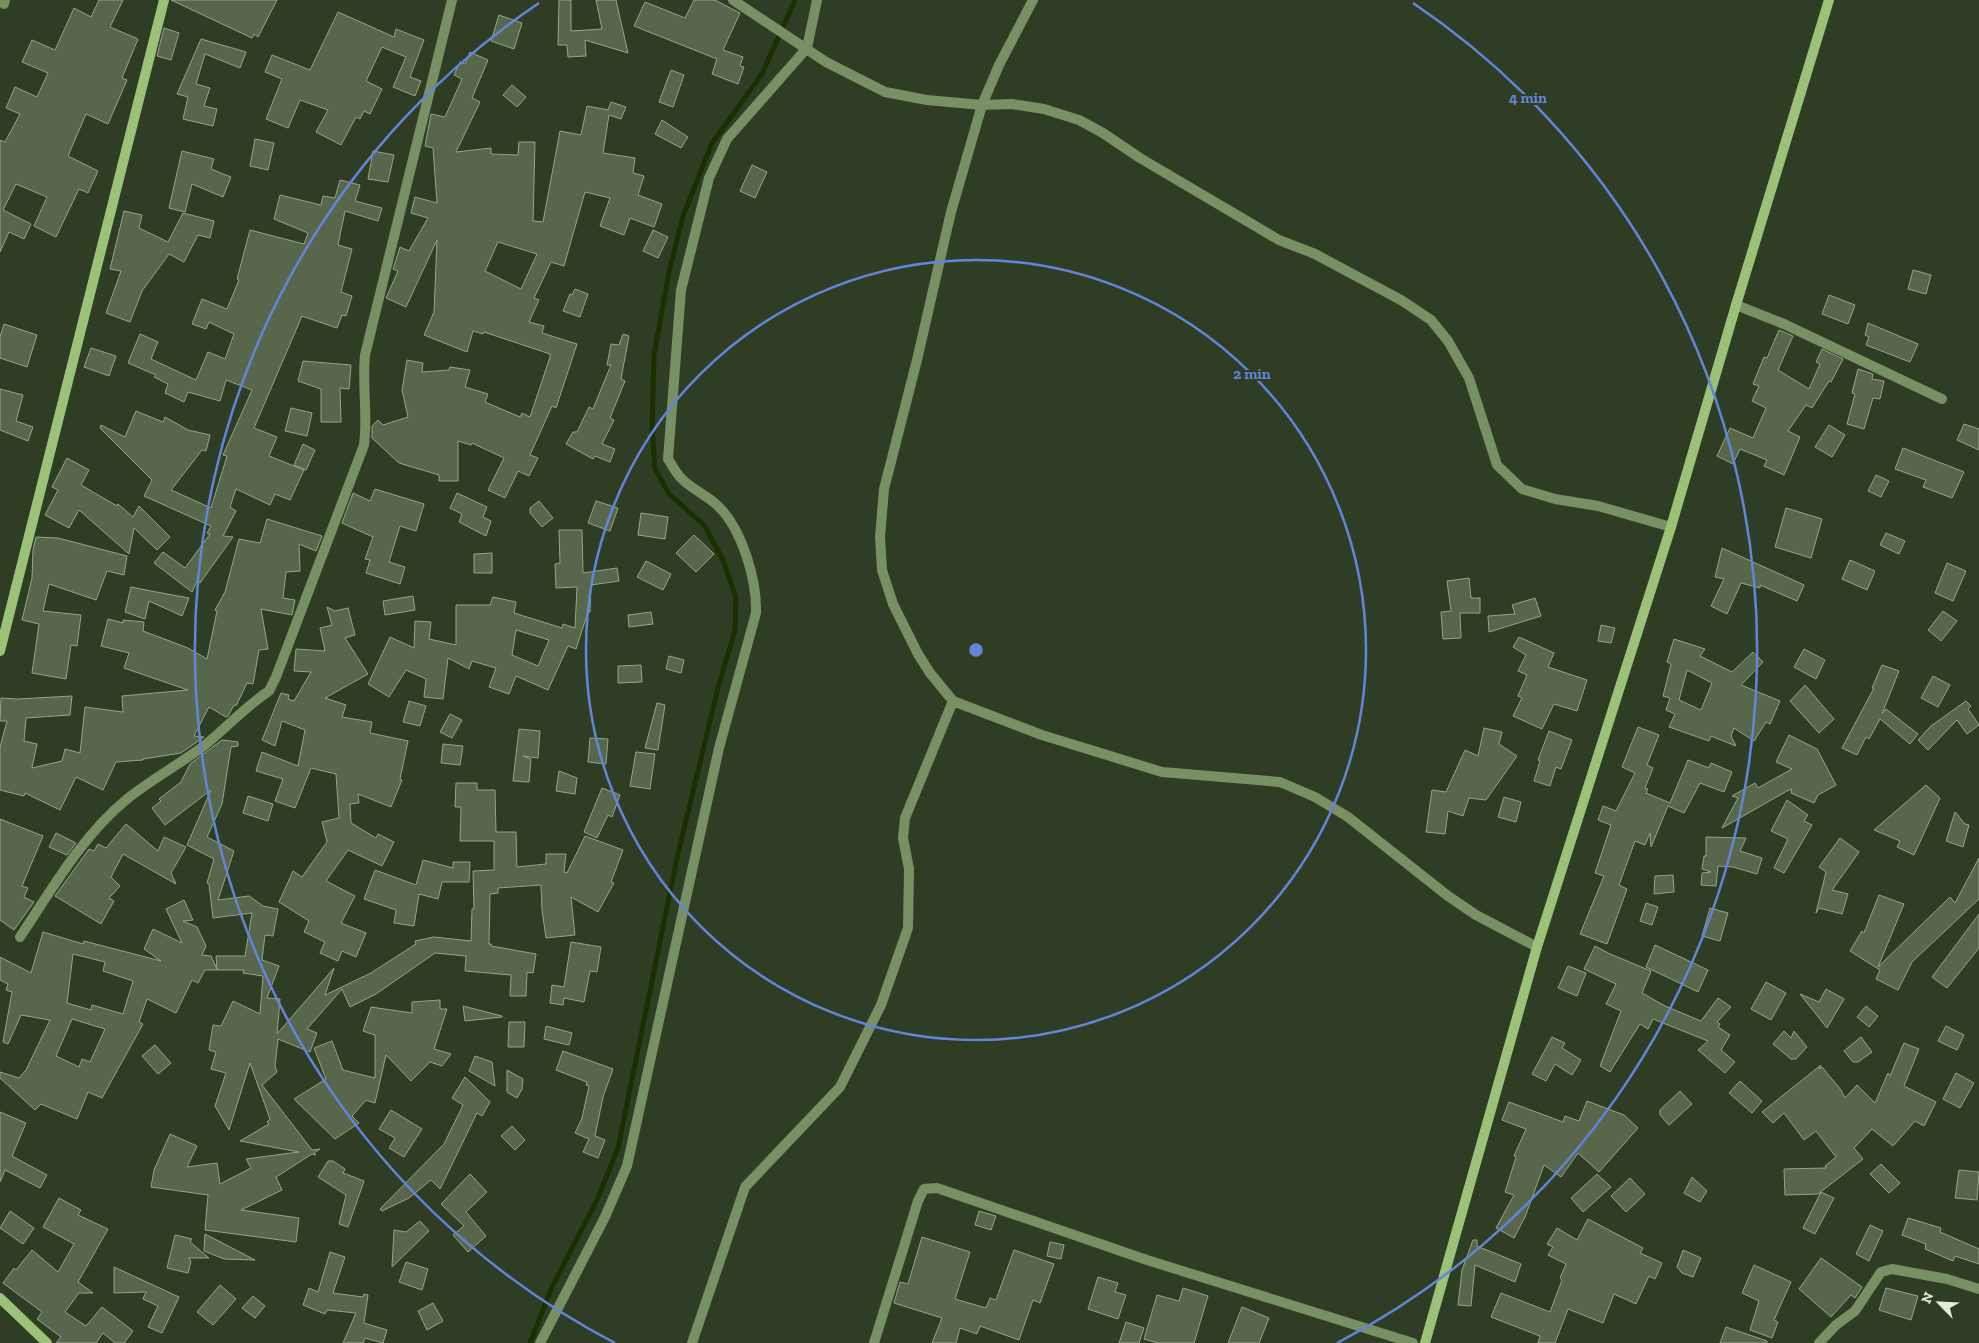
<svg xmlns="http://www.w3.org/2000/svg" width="1979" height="1343" font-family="'Zilla Slab',serif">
<rect width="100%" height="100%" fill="#303d25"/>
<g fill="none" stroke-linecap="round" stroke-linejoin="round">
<!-- stream -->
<path stroke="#1a3000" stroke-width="5" d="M530 1343 552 1287 597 1200 618 1148 677 858 718 688 735 630 736 598 723 560 704 525 669 494 655 469 652 428 654 355 669 272 683 216 712 143 762 74 795 0"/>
</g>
<!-- building -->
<path fill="#58664c" stroke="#96a589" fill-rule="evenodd" d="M99 0H123L110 27 138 39 122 78 127 80 108 124 86 114 68 156 98 171 88 193 79 189 56 237 34 226 47 197 16 184 3 210 31 224 24 239 9 232 0 252V140L5 142 20 114 6 108 15 87 37 97 48 73 22 62 32 40 55 50 74 8 91 17Z
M171 0H277L258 37 254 34 252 38Z
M559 0H571V31L602 29 596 0H616L628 53 585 40 586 56 568 57 567 45H558Z
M694 0H715L740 13 723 50 743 57 740 66 744 67 738 84 712 74 717 59 634 26 645 2 685 18Z
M338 12 394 37 396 29 424 40 410 77 421 81 415 96 393 87 406 57 382 47 366 81 382 89 370 114 364 111 360 119 356 117 341 145 316 132 328 110 300 100 288 128 266 119 282 79 265 72 272 55 310 70Z
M499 15 522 23 514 49 491 41Z
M164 28 179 33 171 60 157 56Z
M201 39 246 52 240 68 205 54 196 84 210 88 204 106 217 109 213 126 183 119 188 97 177 94Z
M470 52 488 60 472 98 480 102 456 152 491 148V154L518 155 519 142H535L533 221 543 222 560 131 581 135 587 106 608 110 611 102 626 107 621 119 609 115 603 153 635 158 633 173 644 176 638 195 662 204 654 227 630 218 624 235 600 226 610 198 585 192 564 266 551 262 534 298 539 300 529 322 544 326 542 333 577 344 556 408 552 406 530 455 538 458 529 476 518 471 505 498 488 490 504 458 472 443 471 445 458 441V481H439V475L399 463 372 438V426L378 420 383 425 408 417 402 390 407 360 423 363 422 372 449 370 450 367 470 370 465 387 488 394 485 402 520 417 522 413 530 417 550 357V354L484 332 483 334 473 331 467 352 424 335 434 312 437 240 406 307 386 298 398 271 393 269 400 247 409 251 428 218 411 213 415 197 437 203 433 148 425 146 431 114 445 117 462 79 454 75 460 62 465 64ZM498 242 537 254 521 289 485 271Z
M671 70 684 75 673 107 659 102Z
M512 85 526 97 517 107 503 95Z
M662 120 688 137 681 148 655 134Z
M255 139 274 143 268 170 250 166Z
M182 151 214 159 211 169 231 177 223 197 192 184 185 212 169 208Z
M373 151 394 155 388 182 368 179Z
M752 165 767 172 755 198 740 191Z
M340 180 360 185 355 201 382 208 378 221 345 211 338 245 352 249 341 292 352 296 346 316 342 315 337 328 302 316 254 428 277 437 269 456 304 470 290 500 275 494 270 505 236 489 230 507 236 511 223 536 233 537 200 583 197 581 192 592 154 563 163 552 185 568 210 534 207 533 211 526 144 496 152 480 100 428 101 425 125 437 136 411 163 422 165 417 188 430 210 435 206 451 202 450 171 490 211 508 227 456 223 455 252 390 226 380 220 401 188 392 184 402 165 393 168 384 154 377 156 375 128 363 140 334 158 342 151 359 196 380 208 352 225 359 234 334 209 322 206 329 192 324 202 299 227 309 239 280 237 279 250 230 304 244 308 233 274 219 280 195 321 205 323 196 335 198Z
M124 211 142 215 139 228 168 242 183 213 214 221 210 238 198 235 184 262 169 254 142 291 130 322 106 313 121 271 110 269Z
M653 230 668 237 658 258 643 251Z
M1913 270 1931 275 1926 294 1908 289Z
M575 289 588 294 580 317 563 311 570 294 572 295Z
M1829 295 1855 305 1848 324 1822 314Z
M1868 323 1918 344 1910 362 1866 345 1869 337 1865 335Z
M4 324 37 335 27 367 0 358V337Z
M1779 330 1793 336 1778 370 1809 389 1820 364 1816 362 1822 349 1843 359 1831 382 1829 381 1812 408 1806 405 1788 431 1800 437 1784 475 1764 466 1767 460 1740 449 1733 464 1717 456 1730 428 1753 438 1766 408 1752 401 1759 386 1753 384 1764 357 1767 358Z
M623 334 629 336 621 379 625 381 610 418 614 420 602 444 615 449 610 462 595 456 593 459 566 444 573 432H577L589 407 593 409 611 365H607L611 344 619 345Z
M91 348 116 356 109 376 84 367Z
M303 361 351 365 349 389 340 388 341 422H321V389L298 381Z
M1858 369 1873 374 1872 379 1884 381 1880 399 1873 398 1864 429 1847 424 1855 394 1852 393Z
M0 389 23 395 16 421 33 427 28 441 0 430Z
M291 408 312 413 307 436 285 431Z
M1964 424 1979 429V450L1957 440Z
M1829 425 1845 435 1832 457 1815 447Z
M303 444 315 450 306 470 294 465Z
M1903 448 1964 472 1952 498 1923 487 1926 480 1895 469Z
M67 458 89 470 81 485 117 506 118 504 133 517 139 506 170 537 157 550 134 528 129 554 79 510 69 528 45 515 58 490 52 487Z
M1876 475 1889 481 1881 497 1868 491Z
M375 489 424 504 416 531 400 526 389 562 405 567 400 584 366 573 370 560 365 559 373 537 342 523 353 493 370 501Z
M457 493 487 507 483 517 491 521 486 536 459 522 462 514 450 508Z
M539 501 553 518 542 527 530 513V508Z
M596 501 618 508 610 531 588 523Z
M1786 508 1822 519 1811 558 1775 547Z
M641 513 668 517 665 539 638 535Z
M267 519 322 536 316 551 299 544 300 571 286 572 283 598 295 600 292 615 261 609 268 649 259 650 253 684 247 683 236 706 234 705 228 716 226 717 209 707 194 736 204 737 181 753 143 759V760L116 762 103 790 76 777 60 810 25 793 24 796 0 790V747L7 721H0L1 698 18 699 72 696 70 715 26 718 24 741 37 744 32 768 62 761 65 749 80 753 85 707 123 712 122 696 188 690 124 668 129 653 101 646 108 619 123 623V620L144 622 143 631 188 648 207 659 217 611 215 610 225 592 239 539 260 543Z
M559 530H582L583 573 617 568 619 581 591 585 590 612H588L576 649 568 646 548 690 516 676 509 694 489 687 496 668 472 661 469 669 448 658 443 699 424 697 426 679 406 670 389 697 368 684 390 637 414 648 415 621 431 622 429 639 456 645V605H490L493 597 516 602 514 613 562 628 563 624 575 628 577 587 556 588 555 564 560 563ZM516 630 549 640 538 666 512 655Z
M1886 533 1905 541 1899 554 1880 545Z
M694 535 714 554 696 572 676 553Z
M36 537 58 538 127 556 124 575 107 571 96 600 49 584 43 611 81 615 77 646 71 645 66 679 32 673 39 624 22 620 32 578 33 550Z
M1722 548 1804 585 1797 601 1760 585V588L1741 583 1727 614 1711 606 1724 579 1715 577Z
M492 553V573H474V554Z
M1850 560 1875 571 1867 590 1842 579Z
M646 561 671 574 663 590 637 577Z
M1947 563 1966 571 1953 601 1935 593Z
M1469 578 1471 598H1480V613H1460L1461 638 1443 639 1441 612 1451 611 1447 581Z
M131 587 151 591 189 598 182 616 149 601 145 619 125 612Z
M413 596 415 610 385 615 383 601Z
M1535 598 1541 616 1489 632 1488 616 1515 614 1512 605Z
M327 607 335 611 348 608 355 635 345 638 368 674 325 698 346 705 342 717 372 722 370 733 408 741 400 779 402 780 391 807 358 794 359 803 350 804 351 823 376 838 378 834 394 842 382 866 348 850 326 881 355 896 341 923 366 933 356 957 342 951 338 961 320 953 325 942 304 932 309 921 279 902 293 871 302 877 327 842 322 822 339 818 336 774 311 768 295 808 275 801 283 779 256 771 262 752 298 766 305 730 282 721 275 746 262 740 281 693 289 695 288 699 294 701 311 672 294 671 296 649 325 651 320 628 332 625Z
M1943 611 1957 621 1941 641 1928 630Z
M651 612 653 624 629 627 628 615Z
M1601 625 1615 628 1611 643 1598 641Z
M1519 637 1554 653 1548 667 1587 680 1577 711 1554 704 1542 729 1513 716 1522 698 1518 696 1527 675 1518 671 1526 655 1513 647Z
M1674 639 1705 649 1700 656 1732 672 1753 652 1763 662 1741 685 1780 701 1770 724 1766 722 1754 741 1734 728 1731 736 1736 746 1711 736 1709 741 1669 727 1675 714 1666 710 1670 698 1663 696 1671 664 1667 662ZM1687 670 1712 683 1701 710 1679 700Z
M1804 649 1825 660 1816 679 1794 667Z
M669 656 684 660 681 673 666 669Z
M641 665 642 682 618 683V666Z
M1882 665 1899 671 1882 714 1886 709 1918 734 1910 744 1880 719 1869 739 1866 737 1857 755 1842 748 1874 688H1872Z
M1933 676 1950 685 1938 707 1921 698Z
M1805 685 1834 719 1819 733 1790 701Z
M409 701 426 706 420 726 403 722Z
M1966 701 1971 706 1968 709 1979 725 1967 734 1957 720 1928 750 1918 740 1931 726Z
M657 703 665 705 658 750 645 748Z
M450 714 462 720 452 738 440 732Z
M1638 727 1659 735 1647 765 1653 768 1645 788 1648 789 1646 793 1670 803 1688 760 1709 768 1711 763 1732 772 1724 792 1700 783 1684 813 1668 806 1651 847 1650 833 1645 845 1635 841 1619 885 1627 889 1607 944 1580 934 1604 876 1595 873 1611 825 1598 820 1603 806 1616 811 1635 773 1622 767Z
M1484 728 1502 732 1499 744 1517 756 1486 800 1469 798 1463 816 1448 811 1445 834 1426 832 1432 790 1446 792 1465 750 1478 756Z
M519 729 540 731 538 758 523 756 531 759 529 782 513 781Z
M1549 731 1572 740 1561 769 1556 767 1550 786 1534 781 1540 761 1538 760Z
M1789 735 1817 749 1836 785 1818 795 1814 803 1791 793 1792 789 1787 791 1722 828 1738 798 1732 796 1755 783 1758 788 1792 769 1776 762Z
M590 738 608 739 606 764 588 762Z
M222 740 238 742V746L231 747 222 804 207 837 234 851 218 900 249 896 263 906 278 909 273 936 265 935 262 960 279 966 267 998 280 999 277 1034 334 968 325 995 371 973 416 944 415 941 434 937 471 941 472 909H474L473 871 494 870V841H460L461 807H455L456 783H477V790H495L496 832H516L517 867 546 864V854H566L564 872 567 873 585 836 623 850 611 882 614 883 598 912 571 897 575 935 546 938 542 910 541 885 498 888V893L490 894 489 944H491V946L536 954 533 973 527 972 526 996H510L511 975 465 971 466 956 435 953 376 994 350 1007 342 989 307 1029 317 1033 310 1052 278 1039 275 1066 277 1072 262 1085 312 1150 320 1149 314 1153 316 1155 312 1154 276 1177 282 1190 241 1210 299 1218 296 1242 205 1230 208 1195 151 1187 154 1170 170 1134 197 1146 187 1167 217 1163 220 1184 251 1168 246 1159 299 1152 240 1141 269 1124 267 1122 270 1119 250 1063 229 1130 215 1106 226 1073 211 1069 216 1052 209 1050 213 1025 221 1026 233 1001 260 1014 263 976 243 973 244 970H205L198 983 192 980 176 1013 147 999 139 1022 143 1024 102 1098 88 1092 77 1119 41 1104 35 1110 0 1078V1072L19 1078 26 1070 50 1020 21 1015 8 1044 3 1042 12 992 6 990 8 984 0 980V957L31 973 43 932 83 944 84 941 161 961 144 949 153 929 182 943 166 909 184 900 193 920 183 921 197 927 206 946 202 955 211 956 217 969 216 956H245L252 913 213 918 209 884 207 883 214 859 187 845 211 790 165 825 152 808 161 801 159 799 181 782 190 764ZM73 954 105 962 103 971 133 981 123 1014 92 1005 91 1010 67 1003ZM72 1019 105 1029 90 1062 82 1059 79 1067 56 1056Z
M443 744 463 746 460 765 441 763Z
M636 752 655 754 650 789 630 786Z
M559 771 577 778 575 794 556 791Z
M1926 785 1940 798 1914 855 1897 847 1900 841 1874 830Z
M602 788 620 795 612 817 608 815 597 838 584 832Z
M248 796 273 804 268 821 243 813Z
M1504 797 1521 802 1516 822 1498 817Z
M1787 800 1808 815 1804 821 1812 825 1784 873 1774 868 1788 839 1771 831Z
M1955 812 1965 824 1969 825 1963 847 1946 841Z
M0 819 43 836 22 886 28 888 24 897 34 902 14 930 0 920Z
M126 824 158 851 164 837 186 847 171 873 176 884 123 854 111 877 120 886 109 898 114 901 101 924 55 896 89 849 94 851 98 844 106 848Z
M56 833 76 843 67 855 49 847Z
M1706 837 1746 838 1740 851 1762 858 1757 874 1733 867 1718 866 1716 886 1701 885 1702 873 1711 872 1702 869 1704 856H1706Z
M1840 838 1859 852 1832 890 1848 894 1842 914 1819 908 1816 913 1826 872 1819 867Z
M1979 858V899L1912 962 1898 990 1876 979 1880 970 1850 951 1862 931 1864 933 1879 895 1904 904 1878 967 1950 897 1955 903Z
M423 860 453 868V862H470L469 882H442L438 899 419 894 414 926 394 923 396 910 364 899 375 870 416 885Z
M1673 875 1674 892 1654 894 1655 876Z
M1646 903 1658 907 1652 925 1640 921Z
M1710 908 1728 913 1720 941 1702 936Z
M1979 914V948L1947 988 1932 977Z
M571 942 601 947 597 972 590 971 584 1002 564 998 563 1005 550 1003 552 985 564 987Z
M1655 945 1708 970 1698 992 1646 967Z
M1595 946 1610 954 1651 971 1642 993 1665 1006 1701 1021 1718 998 1731 1007 1717 1022 1720 1024 1718 1027 1730 1035 1721 1050 1735 1062 1725 1073 1698 1050 1708 1041 1653 1019 1648 1029 1640 1024 1610 1072 1600 1066 1621 1011 1606 1004 1616 984 1584 969Z
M1568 966 1586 973 1577 996 1558 988Z
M1766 982 1786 993 1771 1020 1751 1009Z
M1826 989 1844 999 1827 1028 1800 994 1819 1002Z
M440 1000V1009H447L434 1049 451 1054 442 1066 430 1062 411 1081 386 1055 375 1103 366 1100 352 1116 359 1123 335 1139 294 1099 326 1079 314 1048 332 1041 343 1070 375 1078V1035L363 1031 371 1007 412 1013V1002Z
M463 1006 502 1016V1017L465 1021Z
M1866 1006 1878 1016 1869 1027 1857 1017Z
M509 1022H525L524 1047H508Z
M546 1026 572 1033 569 1045 544 1039Z
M1946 1026 1964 1035 1957 1050 1938 1041Z
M1784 1031 1791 1038 1794 1031 1807 1047 1796 1059H1791L1773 1044Z
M1552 1037 1565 1043 1562 1048 1581 1060 1572 1075 1555 1064 1546 1081 1532 1074Z
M1861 1037 1872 1052 1858 1062H1853L1844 1051Z
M1904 1043 1919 1049 1904 1086 1936 1102 1924 1126 1915 1121 1893 1146 1872 1129 1854 1148 1863 1159 1818 1194 1785 1195 1784 1169 1826 1168 1825 1166 1836 1157 1816 1131 1804 1140 1784 1113 1773 1123 1762 1112 1821 1065 1819 1069 1822 1067 1841 1090 1845 1098 1857 1085 1875 1103 1888 1073 1890 1076Z
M155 1045 171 1063 158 1074 142 1056Z
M563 1051 613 1069 603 1097 595 1136 605 1140 598 1158 583 1152 589 1139 575 1133 582 1118 589 1086 586 1085 587 1082 556 1070Z
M475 1056 492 1062 495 1086 469 1071Z
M507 1070 523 1079 522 1089 517 1098 507 1092Z
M1956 1073 1974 1083 1960 1108 1943 1099Z
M465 1077 490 1102 482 1116 477 1113 440 1189 431 1180 409 1198 382 1211 380 1209 444 1144 463 1105 452 1098Z
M1740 1081 1762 1101 1752 1113 1729 1093Z
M1680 1091 1692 1104 1669 1125 1660 1115V1110Z
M1587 1101 1624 1115 1638 1128 1599 1172 1578 1153 1561 1177 1544 1165 1525 1217 1514 1238 1496 1228 1514 1195 1505 1192 1516 1157 1514 1156 1526 1129 1502 1120 1509 1102 1563 1122 1565 1116 1579 1121Z
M391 1110 422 1129 404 1157 389 1148 395 1138 379 1129Z
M0 1112 26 1123 12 1156 47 1175 40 1188 5 1170 0 1182Z
M512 1126 525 1140 515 1150 501 1136Z
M328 1161H333L345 1169 343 1173 364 1181 348 1227 339 1224 346 1195 318 1177Z
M1881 1164 1900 1183 1889 1193 1870 1174Z
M1959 1170 1979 1172 1977 1200 1955 1198Z
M470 1174 487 1192 466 1212 486 1236 468 1252 453 1235 464 1226 441 1204Z
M1597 1174 1611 1187 1583 1212 1571 1198Z
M1692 1177 1707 1191 1700 1202 1684 1193Z
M1630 1178 1645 1194 1626 1212 1611 1196Z
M1821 1192 1834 1198 1815 1234 1803 1228Z
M59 1198 81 1210 78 1215 108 1229 78 1282 93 1293H79L65 1312 86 1326 102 1307 133 1331 124 1343H115L103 1333 96 1343H56L61 1337 37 1319 42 1312 3 1283 14 1268 16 1270 32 1250 58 1272 74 1244 43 1227Z
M10 1211 34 1228 23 1244 0 1228Z
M979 1211 996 1216 991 1230 975 1225Z
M1908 1218 1941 1228 1940 1232 1979 1249V1264L1955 1256 1953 1261 1925 1249 1926 1244 1902 1235Z
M1588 1219 1643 1248 1640 1253 1662 1263 1655 1279 1649 1276 1636 1304 1614 1294 1603 1323 1568 1309 1555 1343H1538L1540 1336 1491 1317 1501 1293 1550 1312 1562 1280 1560 1278 1566 1264 1548 1255 1553 1247 1547 1244 1557 1228 1577 1240Z
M420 1221 429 1231 392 1267 394 1230 406 1232Z
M1870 1225 1883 1231 1869 1261 1856 1254Z
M205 1234 255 1260 224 1259 204 1251Z
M175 1235 192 1239 190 1242 209 1258H188L191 1261 188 1273 167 1268Z
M922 1237 970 1252 955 1299 986 1308 990 1298 996 1300 1014 1250 1054 1264 1040 1303 1033 1300 1019 1340 980 1326 977 1334 960 1328 956 1343H932L942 1318 894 1303 900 1282 908 1284Z
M1473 1240H1477V1246L1521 1264 1515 1282 1475 1265 1471 1306 1458 1305 1462 1270Z
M1050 1242 1064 1245 1061 1259 1047 1256Z
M1683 1250 1701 1258 1693 1277 1682 1273 1677 1267Z
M330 1252 345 1257 333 1293 363 1297 364 1294 368 1295 364 1323 387 1330 383 1343 365 1338 363 1343H343L356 1313 327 1310 325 1314 303 1305 309 1288 318 1292Z
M1821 1258 1862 1287 1855 1298 1851 1295 1831 1317 1799 1289Z
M406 1262 428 1269 422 1290 399 1282Z
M1754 1265 1791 1282 1774 1320 1778 1322 1772 1338 1750 1330 1759 1301 1742 1293Z
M114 1267 179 1297 162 1333 148 1327 158 1306 143 1299 146 1292 114 1293Z
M1098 1277 1118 1283 1115 1292 1126 1295 1118 1319 1088 1309Z
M220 1285 236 1299 213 1325 197 1312Z
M1183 1288 1208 1296 1194 1343H1158L1144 1339 1157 1295 1179 1301Z
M1886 1288 1918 1296 1911 1320 1879 1310Z
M253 1296 265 1306 255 1318 242 1308Z
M433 1303 443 1321 427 1330 418 1311Z
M1242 1307 1269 1318 1259 1343H1228Z
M1126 1322 1144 1328 1139 1343H1119Z
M1726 1327 1767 1341V1343H1720Z"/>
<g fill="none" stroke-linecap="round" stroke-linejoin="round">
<!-- street -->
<path stroke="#789064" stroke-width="10" d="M733 0 826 62 885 92 927 100 982 105 1012 104 1044 109 1079 120 1103 133 1140 158 1279 240 1315 254 1401 300 1431 320 1448 341 1469 378 1497 465 1522 489 1555 499 1598 506 1671 527
M1033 0 999 65 982 105 951 212 917 360 884 489 880 537 882 570 893 604 918 654 930 673 953 701 1042 735 1162 772 1280 782 1315 797 1348 817 1448 896 1476 915 1537 947
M4 4 5 0
M1736 305 1784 324 1942 399
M20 937C52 889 82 836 127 799 152 779 180 764 205 745 227 727 246 706 269 691L276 677 364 445C368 415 362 385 365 355L452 0
M540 1343 605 1217 627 1166 719 748 756 613C757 580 742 529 718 506 707 495 691 489 681 478 676 473 672 465 668 459L681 290 709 178 727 139 807 48 817 0
M692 1343 745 1187 840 1087 881 1005 908 928 909 869 903 838 905 818 953 701
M874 1343 918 1201 924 1189 937 1188 1147 1260 1413 1343
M1819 1343 1836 1325 1855 1311 1881 1272 1892 1269 1947 1279 1979 1289"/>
<!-- secondary -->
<path stroke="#9cc27a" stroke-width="10" d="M0 651 164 0
M0 1298 47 1343
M1425 1343 1537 947 1671 527 1736 305 1829 0"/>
</g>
<!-- distance rings -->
<g fill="none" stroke="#6285d9" stroke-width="2.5">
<circle cx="976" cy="650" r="390"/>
<path d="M615 1343A781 781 0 0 1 539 3M1413 3A781 781 0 0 1 1337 1343"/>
</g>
<circle cx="976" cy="650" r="8" fill="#6285d9" stroke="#303d25" stroke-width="2.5"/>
<g font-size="15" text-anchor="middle" font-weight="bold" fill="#6285d9" stroke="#303d25" stroke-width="4" stroke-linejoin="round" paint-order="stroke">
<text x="1528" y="103">4 min</text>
<text x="1252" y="379">2 min</text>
</g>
<!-- north arrow -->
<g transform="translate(1939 1303) rotate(294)" stroke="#303d25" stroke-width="4" paint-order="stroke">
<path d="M0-4L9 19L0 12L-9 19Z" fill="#e2ebdc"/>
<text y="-8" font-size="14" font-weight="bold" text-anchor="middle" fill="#e2ebdc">N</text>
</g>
</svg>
